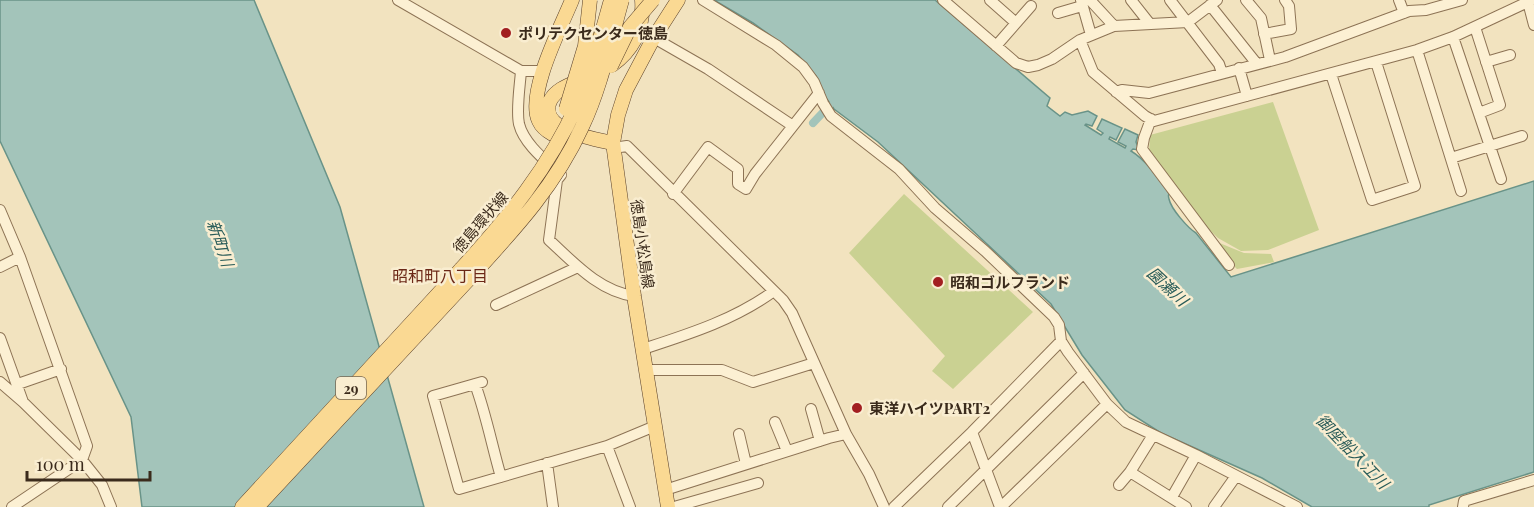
<svg xmlns="http://www.w3.org/2000/svg" width="1534" height="507" font-family="'Playfair Display','Noto Sans JP',serif">
<rect width="100%" height="100%" fill="#f2e3bf"/>
<!-- green -->
<path fill="#cad192" d="M1273 102 1319 230 1268 250 1241 251 1218 238 1190 211 1149 153 1150 135Z
M904 194 1033 312 953 389 932 371 945 356 849 253Z
M1217 242 1244 253 1271 254 1274 262 1237 269 1223 255Z"/>
<!-- water -->
<path fill="#a3c4ba" stroke="#699388" stroke-width="1.5" d="M0 0H254L340 207 424 507H142L131 417 0 141Z
M714 0H935L1050 98 1047 106 1060 116 1065 112 1072 115 1088 111 1097 116 1092 126 1086 124 1085 125 1101 135 1103 133 1097 129 1102 119 1122 128 1116 140 1110 137 1109 139 1125 148 1126 146 1118 142 1125 129 1138 135 1136 142 1139 150 1133 149 1131 151C1143 158 1160 178 1167 190 1171 197 1167 192 1169 199 1171 209 1188 228 1196 233L1231 277 1534 181V472L1429 505V507H1312L1262 478 1161 433 1125 410 1082 355 1051 304 878 142 834 109 826 98 816 76 798 55 753 23Z"/>
<g fill="none" stroke-linecap="round" stroke-linejoin="round">
<!-- canal -->
<path stroke="#a3c4ba" stroke-width="8" d="M813 123 829 106"/>
<defs>
<path id="minor" d="M398 0 521 71
M703 0 776 45 803 67 814 82 823 103 831 116 899 169 935 208 985 251 1054 317 1059 325 1061 341 1068 352 1107 404 1126 422 1196 455 1297 507
M943 0 1016 63 1028 67 1038 65 1052 59 1080 40 1114 26 1188 22 1217 0
M990 0 1016 23
M1081 0 1091 35
M1090 0 1114 26
M1131 0 1150 24
M1170 0 1219 64 1222 73
M1246 0 1261 18 1270 60
M1399 0 1404 13
M1528 2 1534 25
M1210 5 1257 64
M1058 13 1082 6
M1475 27 1500 105 1479 113
M1264 34 1291 29 1289 6 1285 0
M1453 37 1501 179
M654 38 708 69 793 126
M1080 40 1093 72 1145 116 1154 121 1417 50 1453 37 1532 0
M996 46 1031 6
M1417 50 1461 191
M1486 62 1510 55
M1239 68 1247 96
M543 71H521C520 85 516 110 519 124 524 144 546 161 561 175L557 180 549 240C574 263 599 291 634 296
M1331 74 1372 200 1415 186 1376 62
M1116 92 1122 90 1149 93 1285 57 1409 11 1426 10 1462 0
M1151 119 1144 138 1142 149 1229 265
M613 148 627 146 783 300 792 313 846 434 869 474 884 507
M1451 158 1522 136
M673 194 708 147 738 169V184L746 189 755 174 819 93
M0 210 20 257 87 446 82 460 12 507
M0 267 20 257
M496 305 578 267
M0 338 23 402
M643 349C689 334 734 320 774 291
M646 370H722L753 382 814 363
M0 382 23 402 82 460 102 485 111 507
M482 382 433 396 459 489 607 446 655 426
M18 384 61 369
M475 384C486 414 492 446 501 477
M811 409 820 441
M775 422 787 451
M972 432 1000 507
M739 434 746 464
M1153 435 1130 472 1186 507
M607 446 630 507
M547 463 553 507
M1119 485 1130 472
M665 490 829 438 846 434
M1172 497 1196 455
M674 507 758 483
M894 507 972 432 1061 341
M948 507 1084 373
M1001 507 1107 404
M1214 507 1236 476
M1463 507 1464 501 1534 480"/>
<path id="major" d="M612 65C634 49 644 27 642 0
M581 80C569 85 556 89 550 101 537 130 594 139 613 143
M570 141C558 137 544 132 539 121 526 94 561 27 572 0
M242 507 461 269
M257 507 470 278
M668 507 634 296 613 143 618 115 626 90 653 39 678 0"/>
</defs>
<!-- minor casing -->
<use href="#minor" stroke="#8d7355" stroke-width="12"/>
<!-- major casing -->
<use href="#major" stroke="#5a402a" stroke-width="15"/>
<!-- minor -->
<use href="#minor" stroke="#fcf0d3" stroke-width="10"/>
<!-- major -->
<use href="#major" stroke="#fad993" stroke-width="14"/>
<defs>
<path id="major-bridge" d="M611 66 630 27 653 0
M566 109 585 46 590 0
M461 269C507 219 549 167 577 105 592 71 601 35 611 0
M470 278C513 231 556 185 582 127 601 87 610 42 622 0"/>
</defs>
<!-- major-bridge casing -->
<use href="#major-bridge" stroke="#5a402a" stroke-width="15" stroke-linecap="butt"/>
<!-- major-bridge -->
<use href="#major-bridge" stroke="#fad993" stroke-width="14"/>
</g>
<!-- markers -->
<g fill="#a21f21" stroke="#f9edd0" stroke-width="2">
<circle cx="506" cy="33" r="6"/>
<circle cx="938" cy="282" r="6"/>
<circle cx="857" cy="408" r="6"/>
</g>
<g text-anchor="middle" dominant-baseline="central" stroke-width="5" stroke-linejoin="round" paint-order="stroke">
<!-- shield labels -->
<rect fill="#f9edd0" stroke="#746552" stroke-width="1.5" x="336" y="377" width="30" height="22" rx="4.5"/>
<g font-size="14" font-weight="bold" fill="#3b2b1c">
<text x="351" y="388">29</text>
</g>
<!-- poi labels -->
<g font-size="15" font-weight="bold" fill="#3b2b1c" stroke="#f9edd0" text-anchor="start">
<text x="518" y="33">ポリテクセンター徳島</text>
<text x="950" y="282">昭和ゴルフランド</text>
<text x="869" y="408">東洋ハイツPART2</text>
</g>
<!-- street labels -->
<g font-size="15" fill="#3b2b1c" stroke="#f9edd0">
<text transform="translate(480 222) rotate(-49)">徳島環状線</text>
<text transform="translate(643 244) rotate(82)">徳島小松島線</text>
</g>
<!-- water labels -->
<g font-size="16" font-style="italic" fill="#295c59" stroke="#f9edd0">
<text transform="translate(221 243) rotate(71)">新町川</text>
<text transform="translate(1168 286) rotate(43)">園瀬川</text>
<text transform="translate(1353 451) rotate(46)">御座船入江川</text>
</g>
<!-- neighbourhood labels -->
<g font-size="16" fill="#6c2817" stroke="#f9edd0">
<text x="440" y="275">昭和町八丁目</text>
</g>
</g>
<!-- scale -->
<path d="M27 471v9h123v-9" fill="none" stroke="#3b2b1c" stroke-width="3"/>
<text x="36" y="471" font-size="18" fill="#3b2b1c" stroke="#f9edd0" stroke-width="4.5" paint-order="stroke">100 m</text>
</svg>
